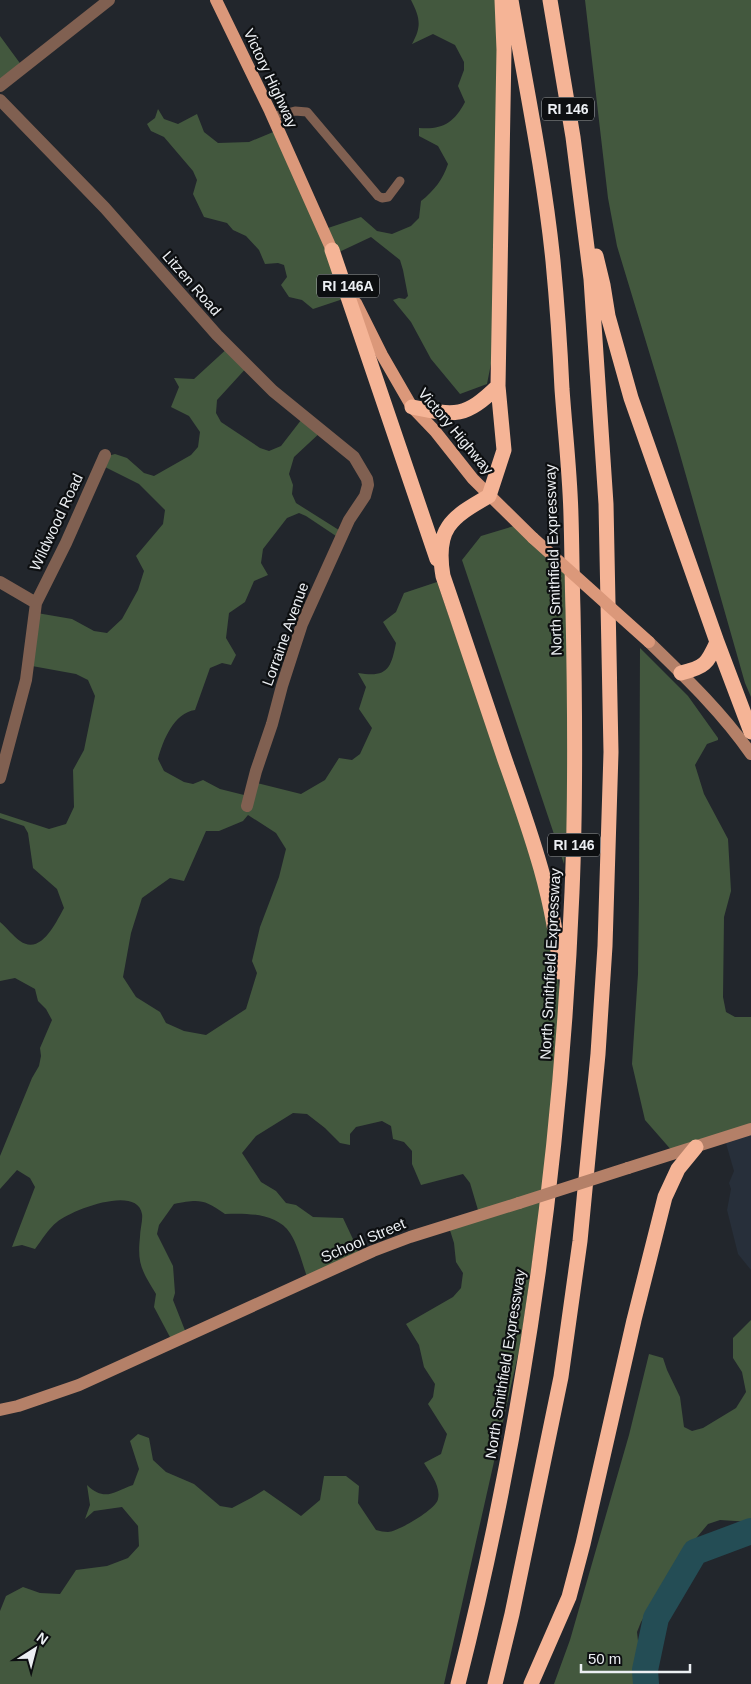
<svg xmlns="http://www.w3.org/2000/svg" width="751" height="1684" font-family="Arial,sans-serif">
<rect width="100%" height="100%" fill="#22262c"/>
<!-- built -->
<path fill="#272f3a" d="M751 1128V1270L738 1254 727 1210 731 1189 729 1183 734 1171 725 1140Z"/>
<!-- forest -->
<path fill="#43583e" fill-rule="evenodd" d="M411 0H503L496 338 487 384 460 394 431 359 411 322 393 300 399 298 405 299 408 296 403 270 400 260 371 237 337 253 346 298 313 309 302 300 289 297 281 285 287 277 284 265 278 263 265 264 259 250 246 236 233 230 227 223 204 217 193 194 197 180 193 171 164 137 151 131 147 124 155 118 158 109 164 119 178 124 197 114 204 132 218 143 249 142 278 130 328 228 361 217 377 231 392 234 411 226 419 218 421 201C434 191 443 179 448 164L438 146 419 136V128C442 130 454 123 465 102L458 86 464 70V62L455 45 433 34 412 44C422 26 420 18 411 0Z
M585 0H751V697L745 683 677 444 617 246 608 198Z
M0 36 22 66 0 84Z
M230 346 249 365 217 400 216 413 221 422 260 448 269 451 281 446 305 415 323 430 294 457 289 474 293 485 292 494 296 503 342 532 339 538 306 516 299 513 287 518 263 549 261 563 268 575 254 581 245 602 229 613 226 638 236 655 231 665 222 663 210 668 195 710C174 713 163 740 158 759L164 771 184 782 193 784 203 780 220 789 248 796 257 783 301 794 325 780 339 758 352 760 360 754 372 728 359 709 366 687 358 673C387 678 391 669 396 643L383 622 396 612 404 593 437 582 531 850 556 965 564 1022 563 1051 520 1346 444 1684H0V1611L6 1596 23 1587 40 1593 60 1594 76 1570 107 1566 128 1558 139 1546 138 1526 122 1507 94 1511 85 1519 90 1505 87 1485C105 1502 113 1492 133 1485L139 1469 130 1441 138 1434 149 1438 153 1460 166 1472 194 1484 220 1506 232 1508 251 1498 264 1490 301 1516 320 1500 324 1476H346L359 1486 358 1503 376 1530C380 1531 384 1532 388 1532 397 1532 437 1509 438 1499 441 1486 430 1473 424 1463L441 1454 447 1434 428 1404 433 1397 435 1384 424 1367 419 1345 406 1324 453 1297 461 1288 463 1273 456 1262 454 1243 448 1224 478 1210 470 1183 463 1174 421 1185 412 1164V1151L404 1142 393 1139 391 1126 382 1121 356 1127 350 1134V1145L340 1143 325 1128 307 1114 293 1113 256 1136 242 1153 261 1182 276 1191 286 1203 296 1205 313 1217 343 1218 360 1254 307 1277C303 1265 297 1243 290 1233 277 1213 246 1213 225 1214 204 1199 199 1199 174 1204L159 1225 157 1234 173 1266 175 1293 173 1300 186 1333 171 1339 154 1307 156 1294C142 1271 137 1264 140 1237 140 1230 143 1220 142 1214 137 1184 70 1211 57 1222 48 1229 42 1240 35 1249L22 1245 12 1247 35 1187 30 1178 17 1170 0 1189V1156L32 1078 39 1066 41 1056 40 1048 52 1020 46 1009 38 1001 35 989 15 978 0 981V922C7 928 13 936 20 941 41 956 56 922 64 908L57 889 33 868 28 833 24 826 0 818V813L49 829 66 824 74 807 73 770 84 750 95 696 88 680 76 674 32 666 37 613 72 619 94 631 107 633 122 619 138 590 144 571 136 556 163 524 165 510 139 484 103 466 104 457 115 454 127 458 144 473 154 476 191 455 198 447 200 432 189 416 171 407 179 387 174 378 194 379ZM248 815 276 833 286 849 279 877 260 927 252 961 257 973 246 1009 206 1035 184 1031 166 1023 160 1012 136 997 123 977 131 933 142 898 170 878 184 881 206 831H219L243 821Z
M514 526 569 577 571 781 564 864 462 560 481 536Z
M640 648 688 696 718 738V740L707 744 695 765 704 794 728 839 731 891 724 917 723 997 726 1012 735 1017H751V1128L673 1152 645 1120 632 1064 638 974 639 898Z
M751 1320V1522L720 1520 708 1524 682 1555 641 1622 637 1632 640 1659 637 1684H554L570 1640 629 1435 649 1354 663 1358 667 1370 680 1397 684 1427 692 1431 703 1428 736 1408 746 1392 742 1372 733 1358V1338Z"/>
<g fill="none" stroke-linecap="round" stroke-linejoin="round">
<!-- river -->
<path stroke="#244d55" stroke-width="26" d="M646 1684 645 1670 656 1618 695 1552 751 1531"/>
<!-- lane -->
<path stroke="#806051" stroke-width="9" d="M272 117 295 111 307 112 378 196 382 198 388 197 400 181"/>
<!-- street -->
<path stroke="#806051" stroke-width="12" d="M0 86 109 0
M0 100 105 208 217 335 273 391 354 457 367 479 368 485 365 496 349 520 302 624 282 686 272 724 256 771 247 806
M0 582 36 603
M0 778 26 680 36 603 66 543 105 455"/>
<!-- secondary -->
<path stroke="#b48068" stroke-width="12" d="M649 642C685 677 722 712 751 754
M628 1168 751 1129
M0 1410 18 1406 79 1385 373 1251 410 1237 519 1203"/>
<!-- primary -->
<path stroke="#db987a" stroke-width="12" d="M216 0 270 111 335 257
M356 303 382 355 412 407 435 431 473 479 533 538"/>
<!-- highway -->
<path stroke="#f5b496" stroke-width="15" d="M502 0 504 50 498 386 504 450 489 496C450 518 435 529 443 576 464 637 484 698 505 760 529 828 555 899 560 972
M332 250 437 559
M596 256 603 285 608 316 631 398 717 642 751 732
M412 407C456 416 465 418 498 386
M681 673C705 667 707 664 717 642
M458 1684C524 1424 561 1159 572 892 576 798 575 704 573 610 572 579 572 548 571 516 570 474 565 431 562 389 560 346 557 303 553 261 544 173 526 87 511 0
M495 1684 512 1614 561 1377 580 1241 598 1054 605 946 611 752 606 504 591 279 573 137 550 0
M531 1684 569 1597 583 1544 634 1320 665 1197 678 1169 696 1147"/>
<!-- secondary-bridge -->
<path stroke="#b48068" stroke-width="12" d="M519 1203 628 1168"/>
<!-- primary-bridge -->
<path stroke="#db987a" stroke-width="12" d="M533 538 649 642"/>
</g>
<g text-anchor="middle" dominant-baseline="central" stroke-width="4.5" stroke-linejoin="round" paint-order="stroke">
<!-- shield labels -->
<g fill="#0d0f11" stroke="#a9acaf" stroke-width="1">
<rect x="542" y="97.5" width="52" height="23" rx="4"/>
<rect x="317" y="274.5" width="62" height="23" rx="4"/>
<rect x="548" y="833.5" width="52" height="23" rx="4"/>
</g>
<g font-size="14" font-weight="bold" fill="#eceff3">
<text x="568" y="109">RI 146</text>
<text x="348" y="286">RI 146A</text>
<text x="574" y="845">RI 146</text>
</g>
<!-- street labels -->
<g font-size="15" fill="#eceff3" stroke="#0d0f11">
<text transform="translate(271 78) rotate(65)">Victory Highway</text>
<text transform="translate(192 283) rotate(49)">Litzen Road</text>
<text transform="translate(456 431) rotate(50)">Victory Highway</text>
<text transform="translate(56 522) rotate(-65)">Wildwood Road</text>
<text transform="translate(553 560) rotate(-92)">North Smithfield Expressway</text>
<text transform="translate(285 634) rotate(-70)">Lorraine Avenue</text>
<text transform="translate(550 964) rotate(-87)">North Smithfield Expressway</text>
<text transform="translate(363 1240) rotate(-23)">School Street</text>
<text transform="translate(505 1364) rotate(-81)">North Smithfield Expressway</text>
</g>
</g>
<!-- north arrow -->
<g transform="translate(35 1649) rotate(36)" stroke="#0d0f11" stroke-width="4" paint-order="stroke">
<path d="M0-4L9 19L0 12L-9 19Z" fill="#eceff3"/>
<text y="-8" font-size="14" font-weight="bold" text-anchor="middle" fill="#eceff3">N</text>
</g>
<!-- scale -->
<path d="M581 1664v8h109v-8" fill="none" stroke="#eceff3" stroke-width="2.5"/>
<text x="588" y="1664" font-size="15" fill="#eceff3" stroke="#0d0f11" stroke-width="4" paint-order="stroke">50 m</text>
</svg>
